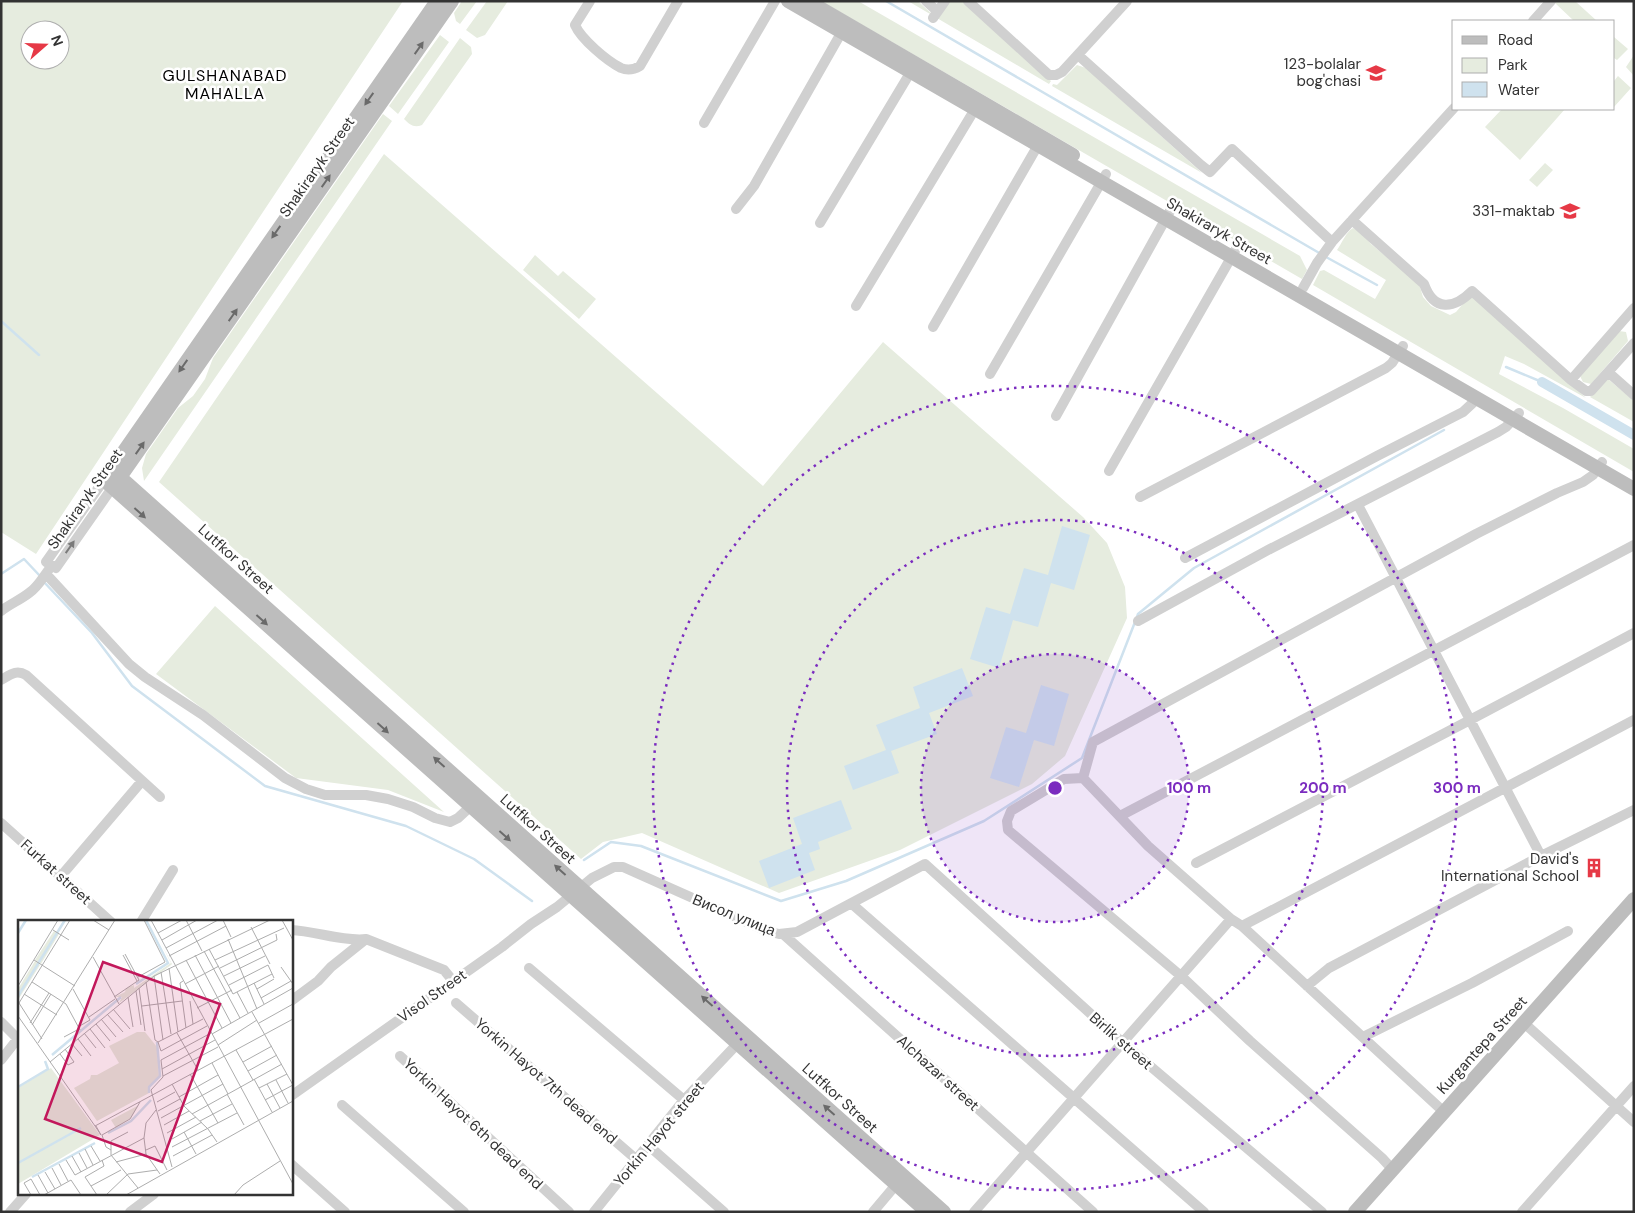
<svg xmlns="http://www.w3.org/2000/svg" width="1635" height="1213" font-family="'DM Sans',sans-serif">
<rect width="100%" height="100%" fill="#fff"/>
<!-- green -->
<path fill="#e6ecdf" fill-rule="evenodd" d="M1 1H403L36 554 1 532ZM30 30H60V60H30Z
M462 1H477L460 24 456 21 454 13Z
M487 1H508L485 35 477 38 466 30Z
M821 1H858L1300 256 1307 270 1302 279Z
M908 1H918L936 18 950 1H963L1051 81 1049 84Z
M1557 1H1575L1597 21H1574L1555 3Z
M440 35 449 42 398 114 389 106Z
M1614 37 1628 49 1617 60 1614 58Z
M460 38 471 47 472 54 422 125C414 128 410 125 404 119Z
M1634 55V76L1626 67Z
M1077 65 1086 68 1202 173 1052 86 1053 84 1057 85Z
M1618 76 1631 88 1614 107V81Z
M1502 109H1565L1520 160 1485 127Z
M383 114 392 121 144 481 142 468 146 454 178 408 193 396 205 379 213 358Z
M384 154 763 486 883 342 1083 517 1107 543 1125 587 1127 618 1065 756 1032 784 900 850 779 893 642 833 603 842 581 859 159 482Z
M1545 163 1553 170 1537 187 1529 180Z
M1353 228 1361 232 1371 244 1419 284 1423 297 1431 306 1450 315 1456 312 1468 298H1477L1586 398 1524 364 1505 356 1499 374 1563 408 1634 449V472L1313 285 1320 271 1324 270 1375 299 1386 280 1337 250C1342 243 1346 232 1353 228Z
M535 255 558 276 563 271 596 299 579 319 523 270Z
M1619 331 1626 332 1628 341 1591 384 1583 382 1580 376Z
M1608 379 1634 401V422L1590 397Z
M215 606 444 812 388 790 296 778 156 674Z"/>
<!-- water -->
<path fill="#cfe2ee" d="M1062 526 1090 535 1074 590 1051 583 1038 627 1013 620 999 668 970 659 986 607 1010 614 1024 568 1048 575Z
M962 668 973 696 929 713 937 734 891 751 899 773 853 790 844 766 886 750 876 725 920 708 913 687Z
M1041 685 1069 694 1054 746 1034 740 1019 787 990 778 1006 727 1026 733Z
M841 800 852 829 818 842 820 849 809 853 815 870 769 888 759 861 802 844 793 818Z"/>
<g fill="none" stroke-linecap="round" stroke-linejoin="round">
<!-- stream -->
<path stroke="#cfe2ee" stroke-width="2.5" d="M886 1 1321 254
M1326 257 1377 285
M1 321 39 355
M1506 367 1542 382
M1 574 24 559 40 576
M43 581 92 633 132 686 265 786 406 826 474 859 532 901
M1137 617 1138 614 1194 568 1444 430
M584 860 611 842 641 846 781 901 846 881 984 821 1082 758 1135 622"/>
<!-- canal -->
<path stroke="#cfe2ee" stroke-width="10" d="M1542 382 1634 435"/>
<!-- minor -->
<path stroke="#d0d0d0" stroke-width="10" d="M590 1 575 25C581 39 607 61 621 68 628 71 635 69 640 66L678 1
M926 1 937 11
M968 1 1049 75H1056L1062 72 1127 1
M933 18 945 1
M1533 21 1551 1
M1078 55 1201 165 1210 172 1232 149 1332 242
M704 123 775 1
M736 209 754 186 844 28
M1352 220 1424 284C1434 312 1454 309 1472 291L1571 380 1586 391H1591L1634 343
M820 223 913 68
M1303 288 1317 263 1332 242 1454 108
M856 306 978 104
M933 327 1041 140
M1608 372 1634 395
M990 374 1106 174
M1571 380 1634 308
M1056 416 1170 211
M1109 471 1236 249
M104 480 46 562 56 568 112 488
M1140 497 1386 368 1392 363 1403 346
M1358 505 1541 856
M1185 558 1377 456 1463 412 1477 399
M46 574 129 664 145 677 203 715 285 778 306 789 325 795H366L388 799 413 807 435 818 450 822 458 818 471 806
M1 611C10 604 20 600 29 593 38 587 43 577 50 568
M1138 621 1270 549 1498 432 1506 427 1519 413
M1 680C10 675 16 669 26 675L160 797
M1083 778 1064 779 1011 811 1007 821 1008 830 1181 976 1250 1041 1382 1158 1393 1170
M1120 816 1634 545
M1 823 111 922
M1196 863 1470 720 1634 633
M61 876 142 781
M852 904 1204 1212
M141 922 173 870
M1242 926 1634 720
M291 930C315 931 345 942 366 939L444 970 453 981
M783 934 1093 1212
M529 968 684 1100
M1307 986 1329 968 1541 856 1634 810
M291 1001 318 981 331 967 366 939
M456 1003 637 1160
M1 1022 17 1038
M1524 1023 1634 1122
M1363 1037 1472 983 1568 931
M400 1056 569 1212
M1 1060 19 1037
M291 1096 502 947 531 924 557 907 592 878 614 867H623L767 931 779 934 797 932 925 864 1123 1043 1322 1212
M342 1105 464 1212
M1444 1112 1242 926 1231 919 1148 846 1083 778 1093 742 1476 534 1557 493 1583 482 1593 475 1602 462
M649 1146 724 1212
M291 1164 345 1212
M10 1212 26 1194
M130 1212 154 1194
M594 1212 684 1100 741 1040
M873 1212 900 1180
M974 1212 1231 919
M1522 1212 1634 1086"/>
<!-- secondary -->
<path stroke="#bdbdbd" stroke-width="14" d="M437 1 104 480 927 1212
M788 1 1634 489
M808 1 1073 155
M111 469 944 1212
M116 483 452 1
M1355 1212 1634 899"/>
</g>
<!-- one-way arrows -->
<defs><path id="oneway-solid" d="M-6-.8H1V-3.2L6.5 0L1 3.2V.8H-6Z" transform="scale(1.25)"/></defs>
<g fill="#6a6a6a">
<use href="#oneway-solid" transform="translate(419 48) rotate(-55)"/>
<use href="#oneway-solid" transform="translate(369 99) rotate(125)"/>
<use href="#oneway-solid" transform="translate(326 181) rotate(-55)"/>
<use href="#oneway-solid" transform="translate(276 232) rotate(125)"/>
<use href="#oneway-solid" transform="translate(233 315) rotate(-55)"/>
<use href="#oneway-solid" transform="translate(183 366) rotate(125)"/>
<use href="#oneway-solid" transform="translate(140 448) rotate(-55)"/>
<use href="#oneway-solid" transform="translate(140 513) rotate(42)"/>
<use href="#oneway-solid" transform="translate(262 620) rotate(42)"/>
<use href="#oneway-solid" transform="translate(383 728) rotate(42)"/>
<use href="#oneway-solid" transform="translate(439 762) rotate(-138)"/>
<use href="#oneway-solid" transform="translate(505 836) rotate(42)"/>
<use href="#oneway-solid" transform="translate(560 870) rotate(-138)"/>
<use href="#oneway-solid" transform="translate(707 1001) rotate(-138)"/>
<use href="#oneway-solid" transform="translate(829 1110) rotate(-138)"/>
</g>
<use fill="#7a7a7a" href="#oneway-solid" transform="translate(70 547) rotate(-55)"/>
<!-- distance rings -->
<circle cx="1055" cy="788" r="134" fill="#7b2cbf" fill-opacity=".12"/>
<g fill="none" stroke="#7b2cbf" stroke-width="2.5" stroke-dasharray="2.5 5">
<circle cx="1055" cy="788" r="134"/>
<circle cx="1055" cy="788" r="268"/>
<circle cx="1055" cy="788" r="402"/>
</g>
<!-- icons -->
<defs>
<symbol id="school-bare" viewBox="-9 -9 18 18"><path d="M0-5L7-2L0 1L-7-2ZM-4 1L0 2.5L4 1V4Q0 6-4 4Z" fill="#e63946" stroke="#fff" stroke-width="2.5" paint-order="stroke"/></symbol>
<symbol id="building-bare" viewBox="-9 -9 18 18"><path d="M-4-6H4V6H1V3H-1V6H-4ZM-2.5-4.3h1.7v1.8h-1.7ZM.8-4.3h1.7v1.8H.8ZM-2.5-1h1.7V.8h-1.7ZM.8-1h1.7V.8H.8Z" fill="#e63946" stroke="#fff" stroke-width="2.5" paint-order="stroke"/></symbol>
</defs>
<g fill-rule="evenodd">
<use href="#school-bare" x="1362" y="59" width="28" height="28"/>
<use href="#school-bare" x="1556" y="197" width="28" height="28"/>
<use href="#building-bare" x="1580" y="854" width="28" height="28"/>
</g>
<g text-anchor="middle" dominant-baseline="central" stroke-width="5" stroke-linejoin="round" paint-order="stroke">
<!-- poi labels -->
<g font-size="15" fill="#333" stroke="#fff" text-anchor="end">
<text x="1361" y="64">123-bolalar<tspan x="1361" dy="17">bog'chasi</tspan></text>
<text x="1555" y="211">331-maktab</text>
<text x="1579" y="859">David's<tspan x="1579" dy="17">International School</tspan></text>
</g>
<!-- street labels -->
<g font-size="15" fill="#333" stroke="#fff">
<text transform="translate(317 167) rotate(-55)">Shakiraryk Street</text>
<text transform="translate(1219 231) rotate(30)">Shakiraryk Street</text>
<text transform="translate(85 499) rotate(-55)">Shakiraryk Street</text>
<text transform="translate(236 559) rotate(42)">Lutfkor Street</text>
<text transform="translate(538 829) rotate(42)">Lutfkor Street</text>
<text transform="translate(56 872) rotate(42)">Furkat street</text>
<text transform="translate(734 915) rotate(22)">Висол улица</text>
<text transform="translate(432 996) rotate(-35)">Visol Street</text>
<text transform="translate(1121 1041) rotate(41)">Birlik street</text>
<text transform="translate(1482 1045) rotate(-48)">Kurgantepa Street</text>
<text transform="translate(938 1073) rotate(42)">Alchazar street</text>
<text transform="translate(546 1081) rotate(41)">Yorkin Hayot 7th dead end</text>
<text transform="translate(840 1098) rotate(42)">Lutfkor Street</text>
<text transform="translate(473 1124) rotate(43)">Yorkin Hayot 6th dead end</text>
<text transform="translate(659 1134) rotate(-50)">Yorkin Hayot street</text>
</g>
<!-- neighbourhood labels -->
<g font-size="16" letter-spacing="1" fill="#000" stroke="#fff">
<text x="225" y="75">GULSHANABAD<tspan x="225" dy="18">MAHALLA</tspan></text>
</g>
</g>
<!-- overview -->
<g transform="translate(18 920)">
<rect width="275" height="275" fill="#fff"/>
<path d="M36 11 41 14 23 44 17 40ZM139 16 154 44 153 45 101 83 104 77H97L107 72 108 68 116 65V68L153 43ZM17 41 22 45 0 80V69ZM127 112 139 127 141 156 130 167 131 173 79 201 56 168 72 159 73 155H79L101 143 91 126 119 112ZM33 148 82 215 0 264V168ZM121 185 113 198 98 208 93 200Z" fill="#e6ecdf"/>
<path fill="none" stroke="#cfe2ee" stroke-width="2.5" d="M0 13 8 0M118 64 150 43 128 0M0 76 47 0M34 135 103 77M0 167 30 149 27 141M131 173V167L142 156 139 122M90 213 113 201 133 180M0 243 63 208M14 257 77 223"/>
<path fill="none" stroke="#adadad" stroke-width="1" d="M75 0 91 10M133 0 241 201M168 0 184 31M205 0 213 17M264 0 275 20M233 7 252 44M35 10 51 20M140 13 164 0M210 19 239 89M144 20 179 0M148 28 200 0M191 29 215 74 254 54M186 31 222 98M105 35 119 61M177 35 213 103M151 36 208 6M75 37 101 84M16 40 57 66M168 40 204 108M197 40 266 8M263 47 275 64M151 48 160 112M202 48 259 20 258 14M143 52 153 114M136 56 145 120M206 56 247 36M120 57 147 42 126 0M165 61 162 63 168 108M14 62 48 84 62 110M128 62 137 120 140 122 185 99M236 63 246 84M167 64 201 46M211 65 250 45 256 58M0 66 40 0M121 68 127 111M55 69 72 100 60 107M239 69 256 59M118 71 123 105M219 72 230 93M6 74 39 95M96 77 121 60 107 34M110 77 115 107M243 78 273 61M172 81 175 104M124 86 164 81M179 88 214 70M95 89 112 109M234 92 275 165M89 94 105 112M0 96 77 206 275 99M71 97 97 79M83 99 98 117M12 103 31 73M241 103 275 84M78 104 92 121M14 105 33 74M72 109 87 128M66 113 78 128M159 113 180 150M194 114 275 68M46 117 61 109M24 119 1 83 52 0M60 119 73 136M140 122 143 131 189 106M20 123 97 0M54 124 64 136M200 125 239 100M218 130 235 160M42 134 50 145 56 142 47 129M32 142 136 56 252 0M225 142 254 126M194 143 210 174M144 149 197 120M230 151 259 135M172 154 200 203M145 156 200 127M236 159 254 192M258 160 270 183M154 164 166 186 190 209 199 222M249 164 262 188M241 168 269 154M209 174 226 205M161 177 200 155M247 180 275 165M139 182 157 172M138 190 128 203 126 218 128 234 142 254M140 191 162 179M174 194 264 144M143 198 205 164M182 201 214 184M241 201 275 264M146 205 171 191M77 206 83 215 78 206M166 212 178 234M149 213 178 197M84 215 112 199 122 182M84 215 88 227 93 230M154 219 184 202M73 226 82 241M154 227 219 193M67 229 75 245M128 230 137 226 149 250M61 233 69 248M93 235 120 268M93 235V221L110 212M54 236 63 252M155 236 194 215M48 240 57 255 126 218M98 242 128 234M41 244 50 261M154 247 133 170 145 157 143 140 193 113M34 248 43 265M27 252 37 269M20 255 30 273M73 266 103 250M13 275 6 263 13 259 22 275M26 275 53 260 63 275M79 275 67 257 86 246 84 240M88 275 110 254 139 250M108 275 275 181M216 275 225 265 262 241"/>
<path fill="#c2185b" fill-opacity="0.15" stroke="#c2185b" stroke-width="2.5" d="M85 42 202 84 144 242 27 199Z"/>
<rect width="275" height="275" fill="none" stroke="#333" stroke-width="2.5"/>
</g>
<circle cx="1055" cy="788" r="8" fill="#7b2cbf" stroke="#fff" stroke-width="2.5"/>
<g font-size="15" text-anchor="middle" font-weight="bold" fill="#7b2cbf" stroke="#fff" stroke-width="5" stroke-linejoin="round" paint-order="stroke">
<text x="1189" y="793">100 m</text>
<text x="1323" y="793">200 m</text>
<text x="1457" y="793">300 m</text>
</g>
<!-- border -->
<rect width="1635" height="1213" fill="none" stroke="#333333" stroke-width="5"/>
<!-- legend -->
<rect x="1452" y="20" width="162" height="90" fill="#ffffff" stroke="#adadad"/>
<rect x="1462" y="36" width="25" height="8" fill="#bdbdbd" stroke="#adadad"/>
<text x="1498" y="45" font-size="15" fill="#333333">Road</text>
<rect x="1462" y="58" width="25" height="15" fill="#e6ecdf" stroke="#adadad"/>
<text x="1498" y="70" font-size="15" fill="#333333">Park</text>
<rect x="1462" y="82" width="25" height="15" fill="#cfe2ee" stroke="#adadad"/>
<text x="1498" y="95" font-size="15" fill="#333333">Water</text>
<!-- north arrow -->
<g transform="translate(45 45) rotate(70)"><circle r="24" fill="#ffffff" stroke="#adadad"/>
<path d="M0-4L9 19L0 12L-9 19Z" fill="#e63946"/>
<text y="-8" font-size="14" font-weight="bold" text-anchor="middle" fill="#333333">N</text>
</g>
</svg>
